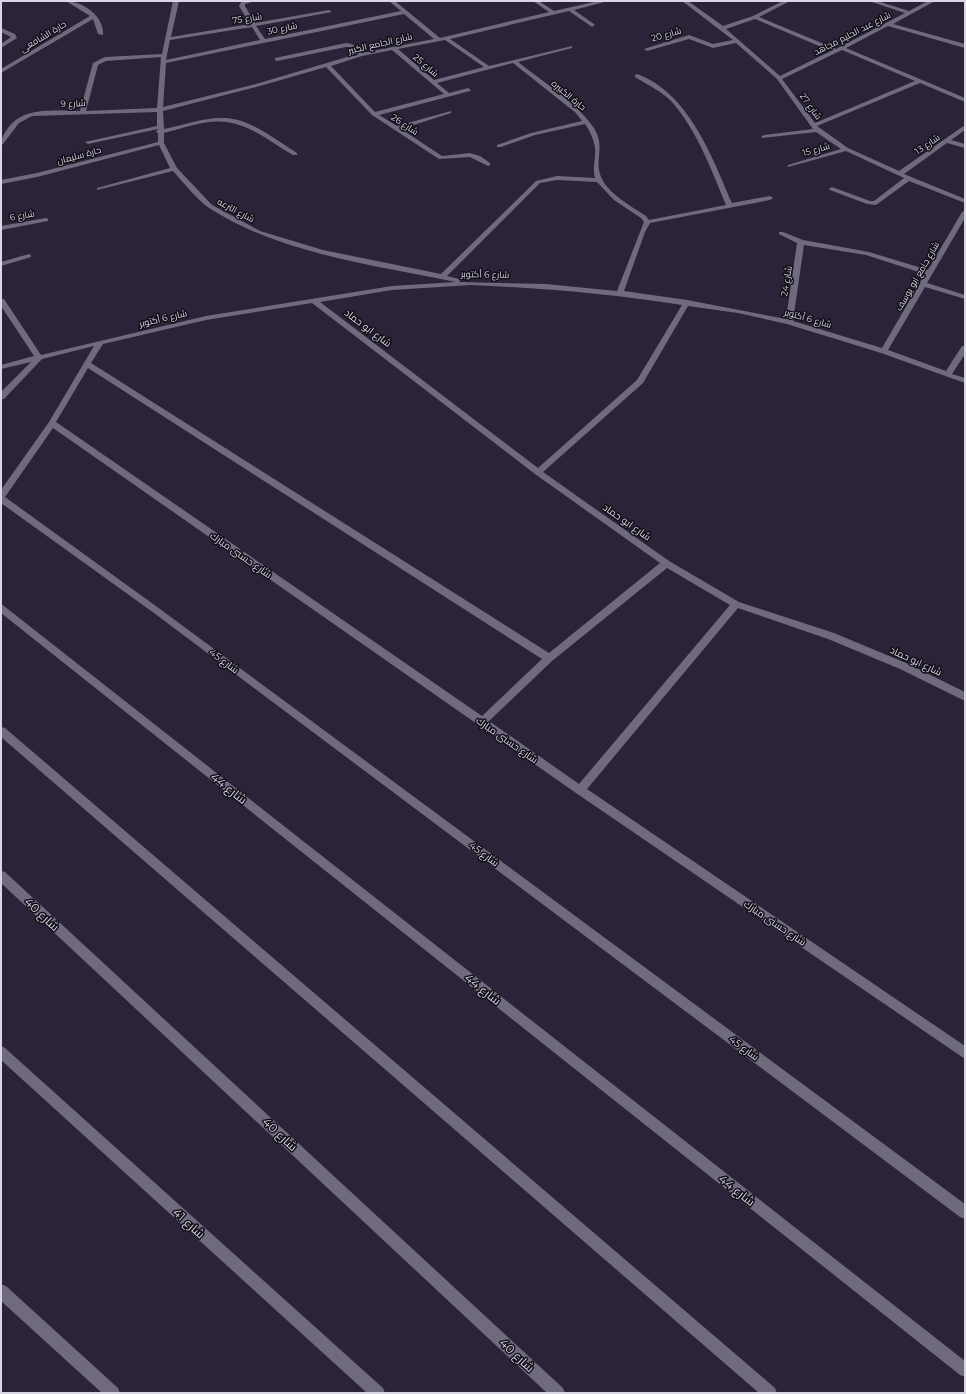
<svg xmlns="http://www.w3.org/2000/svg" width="966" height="1394" font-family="Montserrat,Cairo,sans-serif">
<rect width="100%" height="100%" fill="#2b2439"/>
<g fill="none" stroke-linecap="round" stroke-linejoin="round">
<!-- minor -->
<path fill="#706a7e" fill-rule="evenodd" d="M66 1C83 1 105 17 103 35L98 34 93 19 1 73V69L90 16Z
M173 1H179L171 37 250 24 239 6 241 2 255 1 245 4V6L255 23 329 10 332 12 256 26 265 39 401 11 389 1H395L440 38 549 12 533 1H539L554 11 598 1H608L574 10 594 24 595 25 592 27 569 11 450 39 489 66 572 46V48L518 62C543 82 576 102 594 128 604 144 597 155 599 170 602 191 630 205 646 216L649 220 726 205C711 169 698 133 673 103 663 92 648 85 635 77V75L637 74C689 93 712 157 732 203L770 196 773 198 770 200 650 223 645 232 624 291 687 300 786 319 797 243 779 234V232H783L803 240 869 252 928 270 962 212 965 210V218L927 283 965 295V299L925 287 888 350 946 371 962 346H965V354L952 374 965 378V383L881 353 787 324 738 313 688 306 643 383 543 472 669 561 739 602 834 633 906 663 965 692V701L900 669 828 639 738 608 587 789 965 1046V1059L576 793 53 428 5 497 160 609 965 1204V1219L960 1217 154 613 1 503V490L49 422 94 346 42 359 4 399H1V392L31 362 1 369V365L34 356 1 306V299H4L41 355 206 316 392 286 456 282C374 265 281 254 209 208 198 201 183 182 173 171L97 190V188L170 168 159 145 37 177 1 184V180L37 173 158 142V133L156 132 158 129 88 144 85 142 157 126V112L32 116 19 123 3 144 1 145C1 138 4 134 8 128 24 106 56 111 80 111L93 63 105 57 162 54ZM404 14 434 39 362 53 352 44 346 43 275 58V60L277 61 346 47H349L357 54 256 84 163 107 166 63ZM252 27 260 40 166 60 170 40ZM445 40 484 67 434 80 398 49ZM392 50 444 94 375 112 331 66 362 56ZM161 57 157 108 86 111 98 65 106 61ZM513 63 576 113 582 121 531 133 497 145V147H501L535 135 585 124C590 131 594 140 595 148 596 159 592 167 595 178L557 176 536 181 441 274 323 250 260 231 212 205 177 168 164 143V133C184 128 206 119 227 122 251 125 273 144 293 155H297V153C276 140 251 119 225 118 204 117 184 125 164 129L163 111 260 86 326 67 372 115 439 159 470 157 488 166 490 165V163L480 156 470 153 442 156 401 129 451 113V111L397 126 379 115 470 91 471 90 468 88 449 93 437 83ZM557 180 597 182 614 200 641 218 644 222 617 291 546 284 459 282 461 280 459 279 447 276 540 183ZM804 245 866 255 925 274 882 348 793 321ZM471 285C542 288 611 294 682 305L637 380 538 468 320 302 392 290ZM312 303 535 474 660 563 549 653 91 363 103 344 206 320ZM88 368 542 659 482 716 56 422ZM667 568 730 605 579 784 489 721 552 661Z
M682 1H688L723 26 753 16 783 1H790L759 17 836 49 905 13 869 1H877L909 11 928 1H935L893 24 965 44V48L888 26 846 48 965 98V102L920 83 817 126 848 148 899 171 965 125V130L951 140 965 144V148L947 143 904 174 965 199V203L909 181 876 205 867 204 830 190 829 189 832 187 870 201H874L904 178 846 151 788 167V165L841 149 816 132 762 138 761 137 764 135 813 129 777 79 736 43 713 48 689 39 647 51 644 49 689 35 713 44 733 40ZM755 19 831 51 780 76 726 29ZM842 50 915 81 815 123 782 79Z
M1 28 15 34 17 38 1 48V44L11 37 1 32Z
M46 218 48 219V221L1 230V226Z
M29 254 31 255V257L1 266V262Z
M1 604 4 606 965 1361V1377L960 1375 1 613Z
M1 727 5 728 775 1388 777 1393H759L1 737Z
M1 871 5 872 563 1388 565 1393H547L1 883Z
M1 1046 5 1048 383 1388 385 1393H367L1 1060Z
M1 1284 6 1286 118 1388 120 1393H102L1 1301Z"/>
</g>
<g text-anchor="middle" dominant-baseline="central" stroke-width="3" stroke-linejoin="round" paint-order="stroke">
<!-- far-street labels -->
<g font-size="9" fill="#dad6e4" stroke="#120f19">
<text transform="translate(247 18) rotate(-9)">شارع 75</text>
<text transform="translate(282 28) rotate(-12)">شارع 30</text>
<text transform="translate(852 33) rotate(-27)">شارع عبد الحليم مجاهد</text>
<text transform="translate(666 34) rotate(-16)">شارع 20</text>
<text transform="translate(43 36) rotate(-31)">حارة الشافعى</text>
<text transform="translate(380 43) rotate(-13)">شارع الجامع الكبير</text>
<text transform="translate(426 65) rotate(40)">شارع 25</text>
<text transform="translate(569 95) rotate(40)">حارة الكبيره</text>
<text transform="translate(73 103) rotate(-2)">شارع 9</text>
<text transform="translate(811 106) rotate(54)">شارع 27</text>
<text transform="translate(405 124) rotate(33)">شارع 26</text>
<text transform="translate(927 144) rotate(-35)">شارع 13</text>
<text transform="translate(816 149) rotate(-16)">شارع 15</text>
<text transform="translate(79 155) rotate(-15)">حارة سليمان</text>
<text transform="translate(236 210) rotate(28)">شارع الترعه</text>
<text transform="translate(22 215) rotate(-10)">شارع 6</text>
<text transform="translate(485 274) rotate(1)">شارع 6 أكتوبر</text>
<text transform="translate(917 276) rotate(-60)">شارع جامع ابو يوسف</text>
<text transform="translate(786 281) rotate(-81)">شارع 24</text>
<text transform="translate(163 318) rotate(-13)">شارع 6 أكتوبر</text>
<text transform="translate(808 318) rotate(16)">شارع 6 أكتوبر</text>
</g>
<!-- street labels -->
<g font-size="10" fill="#dad6e4" stroke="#120f19">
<text transform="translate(368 328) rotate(37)">شارع ابو حماد</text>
<text transform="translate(627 522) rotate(35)">شارع ابو حماد</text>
<text transform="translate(241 555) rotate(35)">شارع حسنى مبارك</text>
<text transform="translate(224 661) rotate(37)">شارع 45</text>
<text transform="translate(916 661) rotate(25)">شارع ابو حماد</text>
<text transform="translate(507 740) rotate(35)">شارع حسنى مبارك</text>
<text transform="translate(484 854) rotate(37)">شارع 45</text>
<text transform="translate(775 923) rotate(34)">شارع حسنى مبارك</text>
<text transform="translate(744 1048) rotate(37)">شارع 45</text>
</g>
<!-- near-street labels -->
<g font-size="12" fill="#dad6e4" stroke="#120f19">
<text transform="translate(229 788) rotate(38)">شارع 44</text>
<text transform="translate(42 914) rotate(43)">شارع 40</text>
<text transform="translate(483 989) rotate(38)">شارع 44</text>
<text transform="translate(280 1134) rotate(43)">شارع 40</text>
<text transform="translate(737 1190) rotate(38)">شارع 44</text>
<text transform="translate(189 1223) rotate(42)">شارع 41</text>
<text transform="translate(517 1355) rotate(43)">شارع 40</text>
</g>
</g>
<!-- border -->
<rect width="966" height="1394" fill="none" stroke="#dad6e4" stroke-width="4"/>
</svg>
